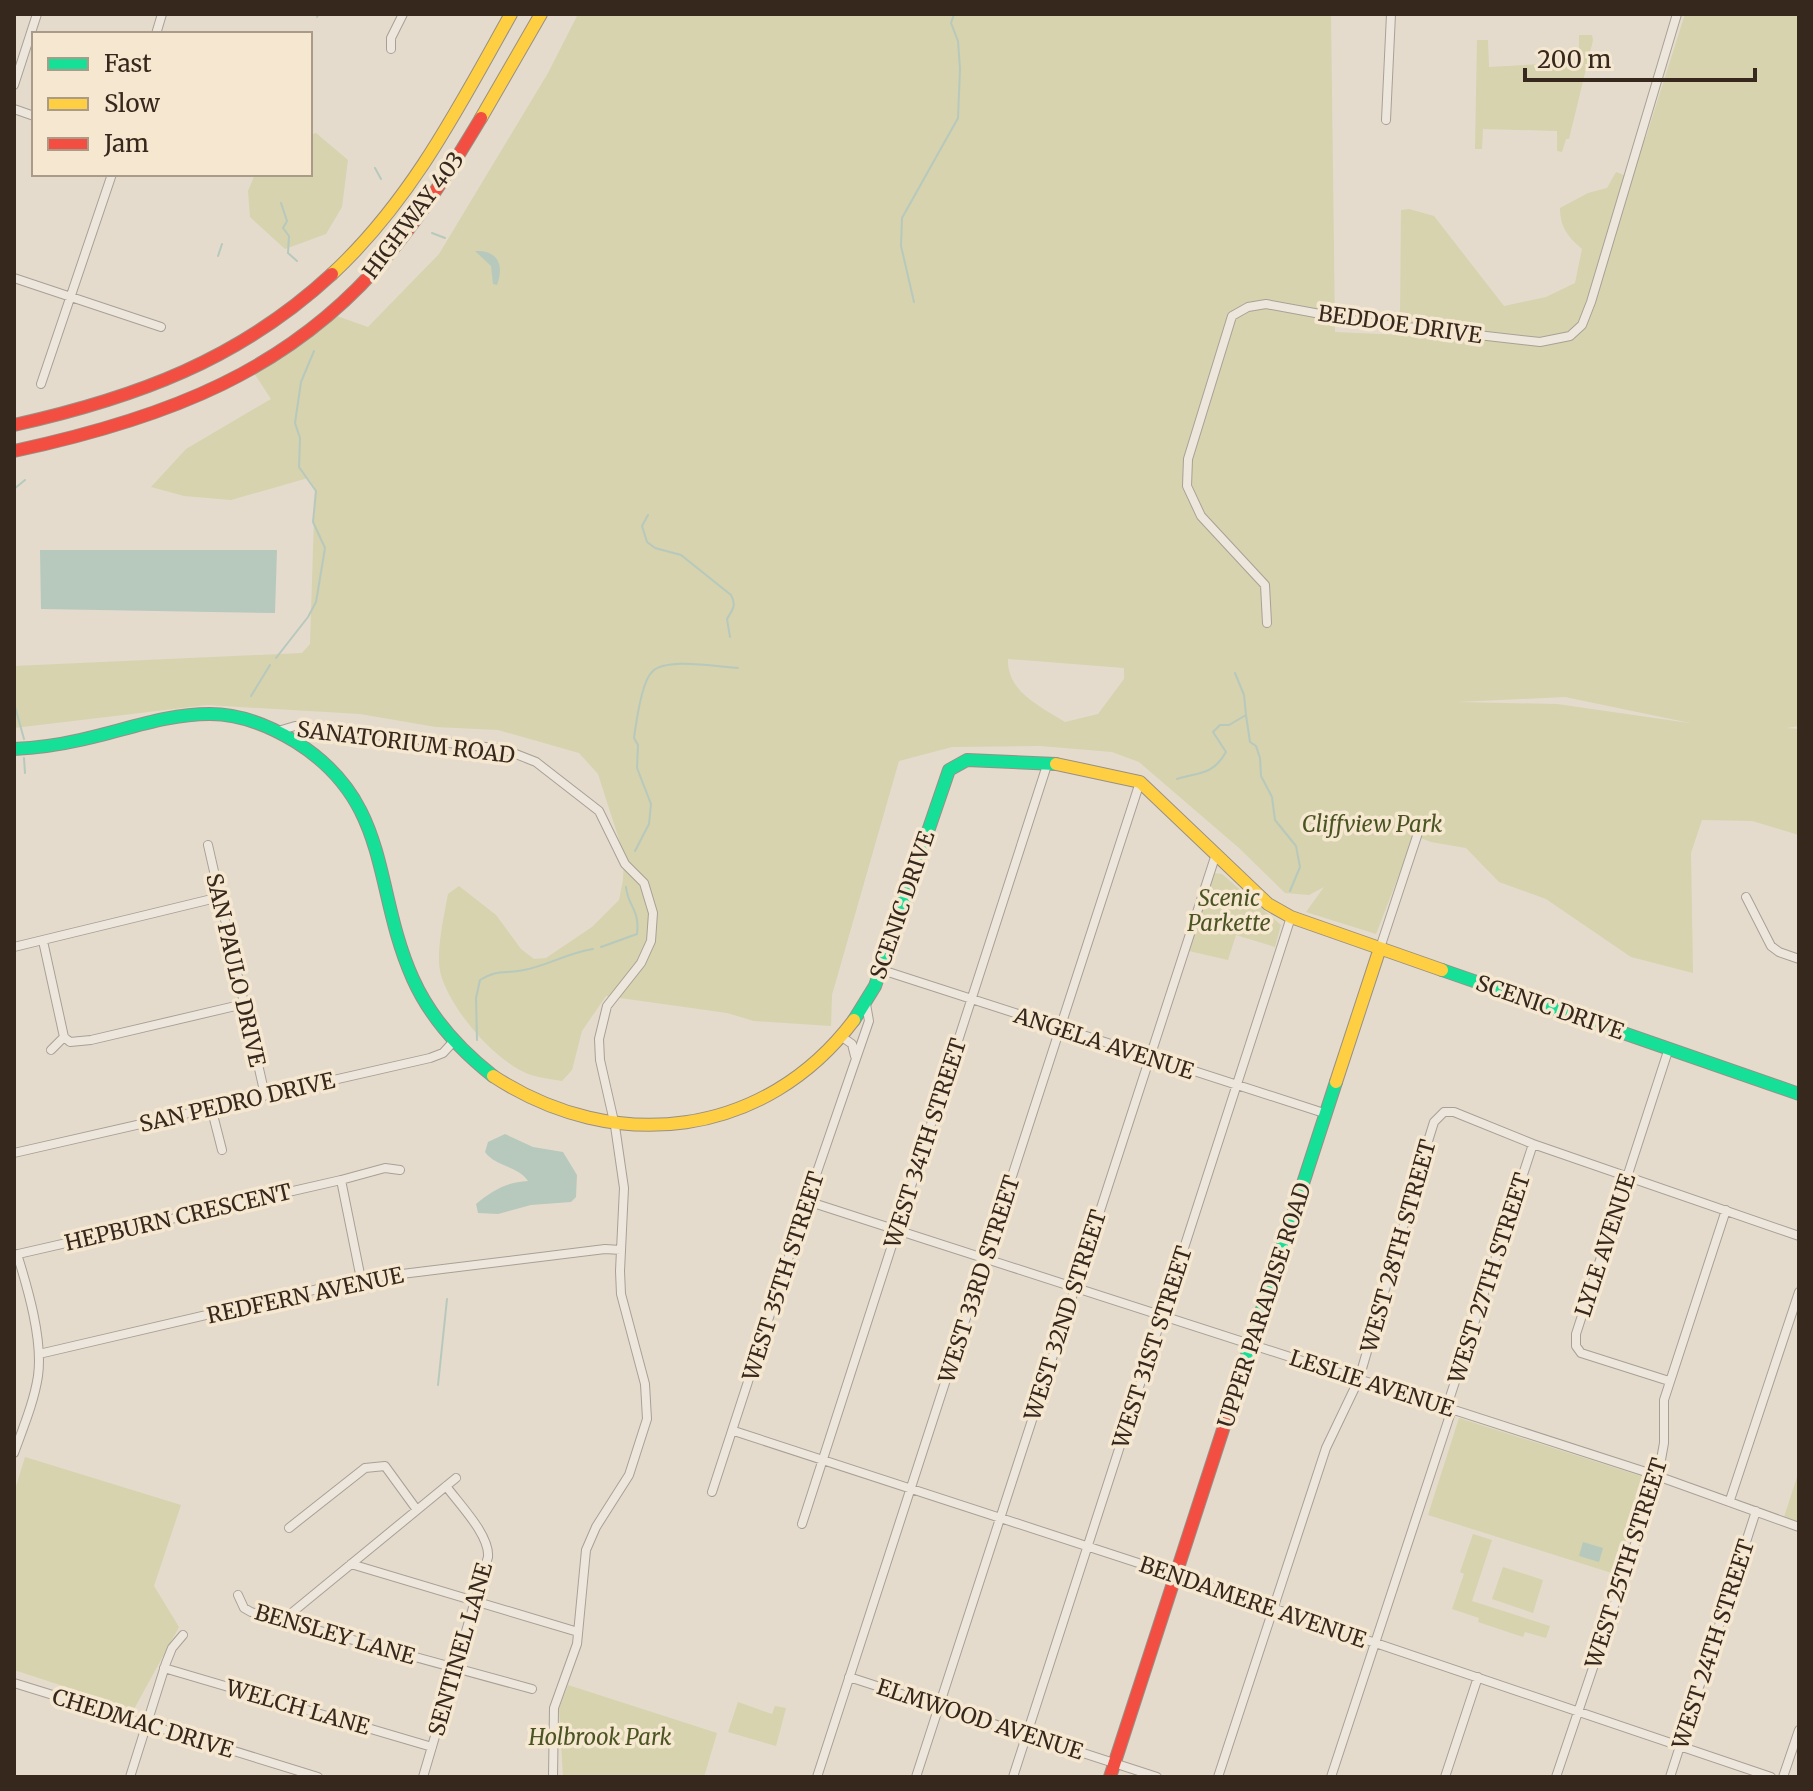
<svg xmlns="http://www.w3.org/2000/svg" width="1813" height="1791" font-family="Merriweather,serif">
<rect width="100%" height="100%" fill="#e4dbcc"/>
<!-- green -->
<path fill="#d6d3ae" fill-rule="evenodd" d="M578 14H1331L1335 332 1446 337 1450 327 1400 321 1401 210 1409 209 1434 216 1504 306 1546 297 1575 283 1582 249C1568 237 1560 227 1560 208L1588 193 1607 188 1616 172 1629 177 1643 139 1646 137 1685 14H1799V726L1787 728 1799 729V835L1752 821 1702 820 1691 853 1693 973 1631 957 1546 899 1499 882 1466 848 1431 842 1416 836 1418 826 1376 934 1306 912 1324 887 1309 895 1285 893 1239 848 1139 762 1112 752 1040 746 952 747 899 761 832 995 831 1026 754 1021 727 1013 606 996 582 1031 572 1070 562 1081C552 1079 541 1078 531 1075 496 1063 451 1010 441 975 435 955 444 916 448 894L459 886 496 915 521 949 534 959 546 958 592 927 619 900 623 880 624 855 598 774 579 753 498 730 436 727 360 714 207 705 14 728V666L302 653 310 644 315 488 308 478 231 500 184 496 151 487 186 449 271 399 254 373 334 315 368 327 439 254 548 73ZM1008 659 1124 668V679L1098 714 1065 722C1040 706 1007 692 1008 659ZM1565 697 1695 724H1696L1557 704 1457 702Z
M1579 35H1592L1593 40 1569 139H1566L1562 152 1557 151V131L1483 129 1482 149H1475L1477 40H1488L1489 67 1579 62Z
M316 133 348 160 342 207 326 234 285 249 250 217 248 191 255 174H310V135Z
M1214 873 1222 874 1281 925 1275 947 1236 935 1228 960 1189 951Z
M1459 1418 1647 1478 1615 1574 1428 1515Z
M25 1457 181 1505 154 1586 179 1627 134 1709 14 1670V1493Z
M1799 1471V1523L1784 1517Z
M1473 1534 1492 1540 1472 1601 1550 1626 1546 1638 1525 1632 1523 1637 1478 1622 1479 1618 1452 1609 1464 1574 1460 1572Z
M1503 1567 1543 1580 1533 1613 1492 1599Z
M568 1685 717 1733 704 1777H563L559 1709Z
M738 1702 772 1714 775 1706 786 1708 776 1746 728 1732Z"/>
<!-- water -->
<path fill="#b7c9bd" d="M475 251C499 250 504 266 497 285L493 284 491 266Z
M40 550H277L275 613 41 609Z
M505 1134 533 1147 563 1152 577 1175 576 1197 571 1202 531 1205 498 1214 478 1213 476 1204C493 1190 507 1182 528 1181 518 1166 496 1167 485 1152L488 1142Z
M1583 1542 1603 1548 1599 1562 1579 1556Z"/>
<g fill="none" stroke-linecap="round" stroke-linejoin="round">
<!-- stream -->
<path stroke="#b7c9bd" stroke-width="2" d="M317 17 319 14
M375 168 381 179
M281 203 287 221 283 228 289 236 288 253 297 261
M432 233 445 238
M218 256 222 244
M914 302 901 246 902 218 958 118 960 69 958 41 951 23 954 14
M14 489 25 480
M648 515 642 526 647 542 655 548 681 555 731 595C737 606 732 610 727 619L730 637
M276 658 308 617 316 602 325 548 313 522 316 491 299 467 300 438 295 423 301 382 314 351
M251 696 270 665
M14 703 24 739
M1246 715 1250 742 1256 746 1260 758 1261 776 1272 797 1275 820 1296 846 1300 867 1290 891
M24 758 25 773
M1177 779C1200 772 1213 775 1226 752L1213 732 1220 725H1229L1246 715 1244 695 1235 673
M635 851 649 824 651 804 637 768 638 745 634 738C636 723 642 681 652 672 665 657 718 667 738 668
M601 947 637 934C640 909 628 907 626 887
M477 1040 476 998 480 980C498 969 504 974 524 970 547 966 567 953 593 949
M438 1385 447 1299"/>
<defs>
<path id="street" d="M156 34 162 14
M391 49V38L403 14
M14 85 37 14
M14 109 34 116
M1386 120 1391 14
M14 278 161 327
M41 384 112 174
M1267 623 1265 585 1201 516 1187 486 1188 459 1232 316 1248 307 1266 304 1364 322 1540 342 1570 336 1582 325 1591 302 1677 14
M278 731 295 726 503 749 536 762 599 811 625 864 644 883 653 913 651 941 641 963 607 1006 599 1039 600 1060 615 1126 624 1188 620 1271 621 1294 645 1384 647 1419 629 1475 596 1527 586 1550 577 1644 554 1708 553 1777
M208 845 265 1095
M1746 897 1771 946 1779 952 1799 959
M43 941 64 1037 70 1042 91 1040 244 1004
M14 947 220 897
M1380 948 1418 833
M882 970 1327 1114
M842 1037 852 1044 855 1056
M51 1050 64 1037
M211 1107 222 1150
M14 1153 430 1058 443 1053 454 1041
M341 1180 361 1279
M807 1201 1649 1473 1799 1527
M14 1255 341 1180 385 1168 400 1170
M39 1354 361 1279 605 1249 621 1250
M1669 1381 1581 1353 1576 1346V1334L1669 1048
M734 1431 1175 1575 1771 1777
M14 1453C23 1428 34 1402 38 1376 43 1340 28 1289 17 1254
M712 1492 807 1201 869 1021 866 1004
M1730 1500 1799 1292
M802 1524 1048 762
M289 1528 365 1468 385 1466 417 1510
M351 1564 578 1632
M238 1595 244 1608 251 1612 532 1689
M283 1620 456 1478
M164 1668 432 1747
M849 1677 1157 1777
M14 1683 318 1777
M130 1777 166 1663 172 1648 183 1635
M423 1777 488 1557C490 1535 459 1504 446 1486
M817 1777 1140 782
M916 1777 1216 854
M1013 1777 1291 917
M1218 1777 1326 1448 1359 1379 1429 1138 1434 1122 1444 1112H1454L1533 1144 1799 1236
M1331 1777 1450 1415V1397L1533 1144
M1445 1777 1478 1677
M1556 1777 1658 1476 1664 1443V1400L1726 1210
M1670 1777 1756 1511
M1783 1777 1799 1730"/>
<path id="fast" d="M14 749C36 748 58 745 80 740 123 731 165 714 210 714 241 714 270 726 296 742 393 803 372 888 413 979 431 1019 460 1050 493 1076
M1442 970 1799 1094
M854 1020 875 986 949 770 967 760 1056 764
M1229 1411 1336 1082"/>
<path id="slow" d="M481 118 541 14
M332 274C411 201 459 107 511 14
M1056 764 1140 782 1268 904 1291 917 1442 970
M493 1076C615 1156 765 1138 854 1020
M1336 1082 1380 948"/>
<path id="jam" d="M14 425C135 398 239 360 332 274
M14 451C163 419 293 372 392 250 426 209 454 163 481 118
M1110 1777 1229 1411"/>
</defs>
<!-- street casing -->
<use href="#street" stroke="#a9a095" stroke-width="10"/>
<!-- fast casing -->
<use href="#fast" stroke="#998f84" stroke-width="14"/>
<!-- slow casing -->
<use href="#slow" stroke="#998f84" stroke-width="14"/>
<!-- jam casing -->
<use href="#jam" stroke="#998f84" stroke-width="14"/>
<!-- street -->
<use href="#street" stroke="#ece6dd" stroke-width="8"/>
<!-- fast -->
<use href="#fast" stroke="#16e098" stroke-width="12"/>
<!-- slow -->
<use href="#slow" stroke="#ffcf43" stroke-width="12"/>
<!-- jam -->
<use href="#jam" stroke="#f24e42" stroke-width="12"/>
</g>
<g text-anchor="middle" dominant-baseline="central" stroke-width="7" stroke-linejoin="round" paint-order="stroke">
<!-- street labels -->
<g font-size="22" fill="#37281d" stroke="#f6e8d0">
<text transform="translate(413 215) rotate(-53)">HIGHWAY 403</text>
<text transform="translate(1400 324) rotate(8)">BEDDOE DRIVE</text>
<text transform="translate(406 742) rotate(7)">SANATORIUM ROAD</text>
<text transform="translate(902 905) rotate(-71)">SCENIC DRIVE</text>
<text transform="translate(236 970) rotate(77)">SAN PAULO DRIVE</text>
<text transform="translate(1550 1007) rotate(19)">SCENIC DRIVE</text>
<text transform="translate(1104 1043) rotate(18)">ANGELA AVENUE</text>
<text transform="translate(237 1102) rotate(-13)">SAN PEDRO DRIVE</text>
<text transform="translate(925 1143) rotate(-72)">WEST 34TH STREET</text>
<text transform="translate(178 1217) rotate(-13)">HEPBURN CRESCENT</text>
<text transform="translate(1605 1245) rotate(-72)">LYLE AVENUE</text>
<text transform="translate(1398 1246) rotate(-74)">WEST 28TH STREET</text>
<text transform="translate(783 1276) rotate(-72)">WEST 35TH STREET</text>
<text transform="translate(1489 1278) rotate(-72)">WEST 27TH STREET</text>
<text transform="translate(979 1279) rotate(-72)">WEST 33RD STREET</text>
<text transform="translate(305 1295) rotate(-12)">REDFERN AVENUE</text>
<text transform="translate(1264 1305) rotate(-72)">UPPER PARADISE ROAD</text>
<text transform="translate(1065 1315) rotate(-72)">WEST 32ND STREET</text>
<text transform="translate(1152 1347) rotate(-72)">WEST 31ST STREET</text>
<text transform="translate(1372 1383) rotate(18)">LESLIE AVENUE</text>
<text transform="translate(1626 1563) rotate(-72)">WEST 25TH STREET</text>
<text transform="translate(1253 1602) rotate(19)">BENDAMERE AVENUE</text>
<text transform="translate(335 1634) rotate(16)">BENSLEY LANE</text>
<text transform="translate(1713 1644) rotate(-72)">WEST 24TH STREET</text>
<text transform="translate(460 1649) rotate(-74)">SENTINEL LANE</text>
<text transform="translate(298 1707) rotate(16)">WELCH LANE</text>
<text transform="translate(980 1719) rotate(18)">ELMWOOD AVENUE</text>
<text transform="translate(143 1723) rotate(17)">CHEDMAC DRIVE</text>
</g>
<!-- park labels -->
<g font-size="22" font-style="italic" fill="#4b5423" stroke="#f6e8d0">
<text x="1372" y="824">Cliffview Park</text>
<text x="1229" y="898">Scenic<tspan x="1229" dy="25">Parkette</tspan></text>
<text x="600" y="1737">Holbrook Park</text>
</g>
</g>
<!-- border -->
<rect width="1813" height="1791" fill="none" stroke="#37281d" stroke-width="32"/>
<!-- legend -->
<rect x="32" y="32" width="280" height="144" fill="#f6e8d0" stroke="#aa9b88" stroke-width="2"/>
<rect x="48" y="58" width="40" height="12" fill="#16e098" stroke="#aa9b88" stroke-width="2"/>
<text x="104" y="72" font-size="24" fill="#37281d">Fast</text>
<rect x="48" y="98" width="40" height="12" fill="#ffcf43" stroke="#aa9b88" stroke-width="2"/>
<text x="104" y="112" font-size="24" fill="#37281d">Slow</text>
<rect x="48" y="138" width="40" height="12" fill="#f24e42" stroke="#aa9b88" stroke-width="2"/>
<text x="104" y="152" font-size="24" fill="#37281d">Jam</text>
<!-- scale -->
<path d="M1525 68v12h230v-12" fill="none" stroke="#37281d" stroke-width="4"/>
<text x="1537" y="68" font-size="24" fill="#37281d" stroke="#f6e8d0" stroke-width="6" paint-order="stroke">200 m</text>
</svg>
